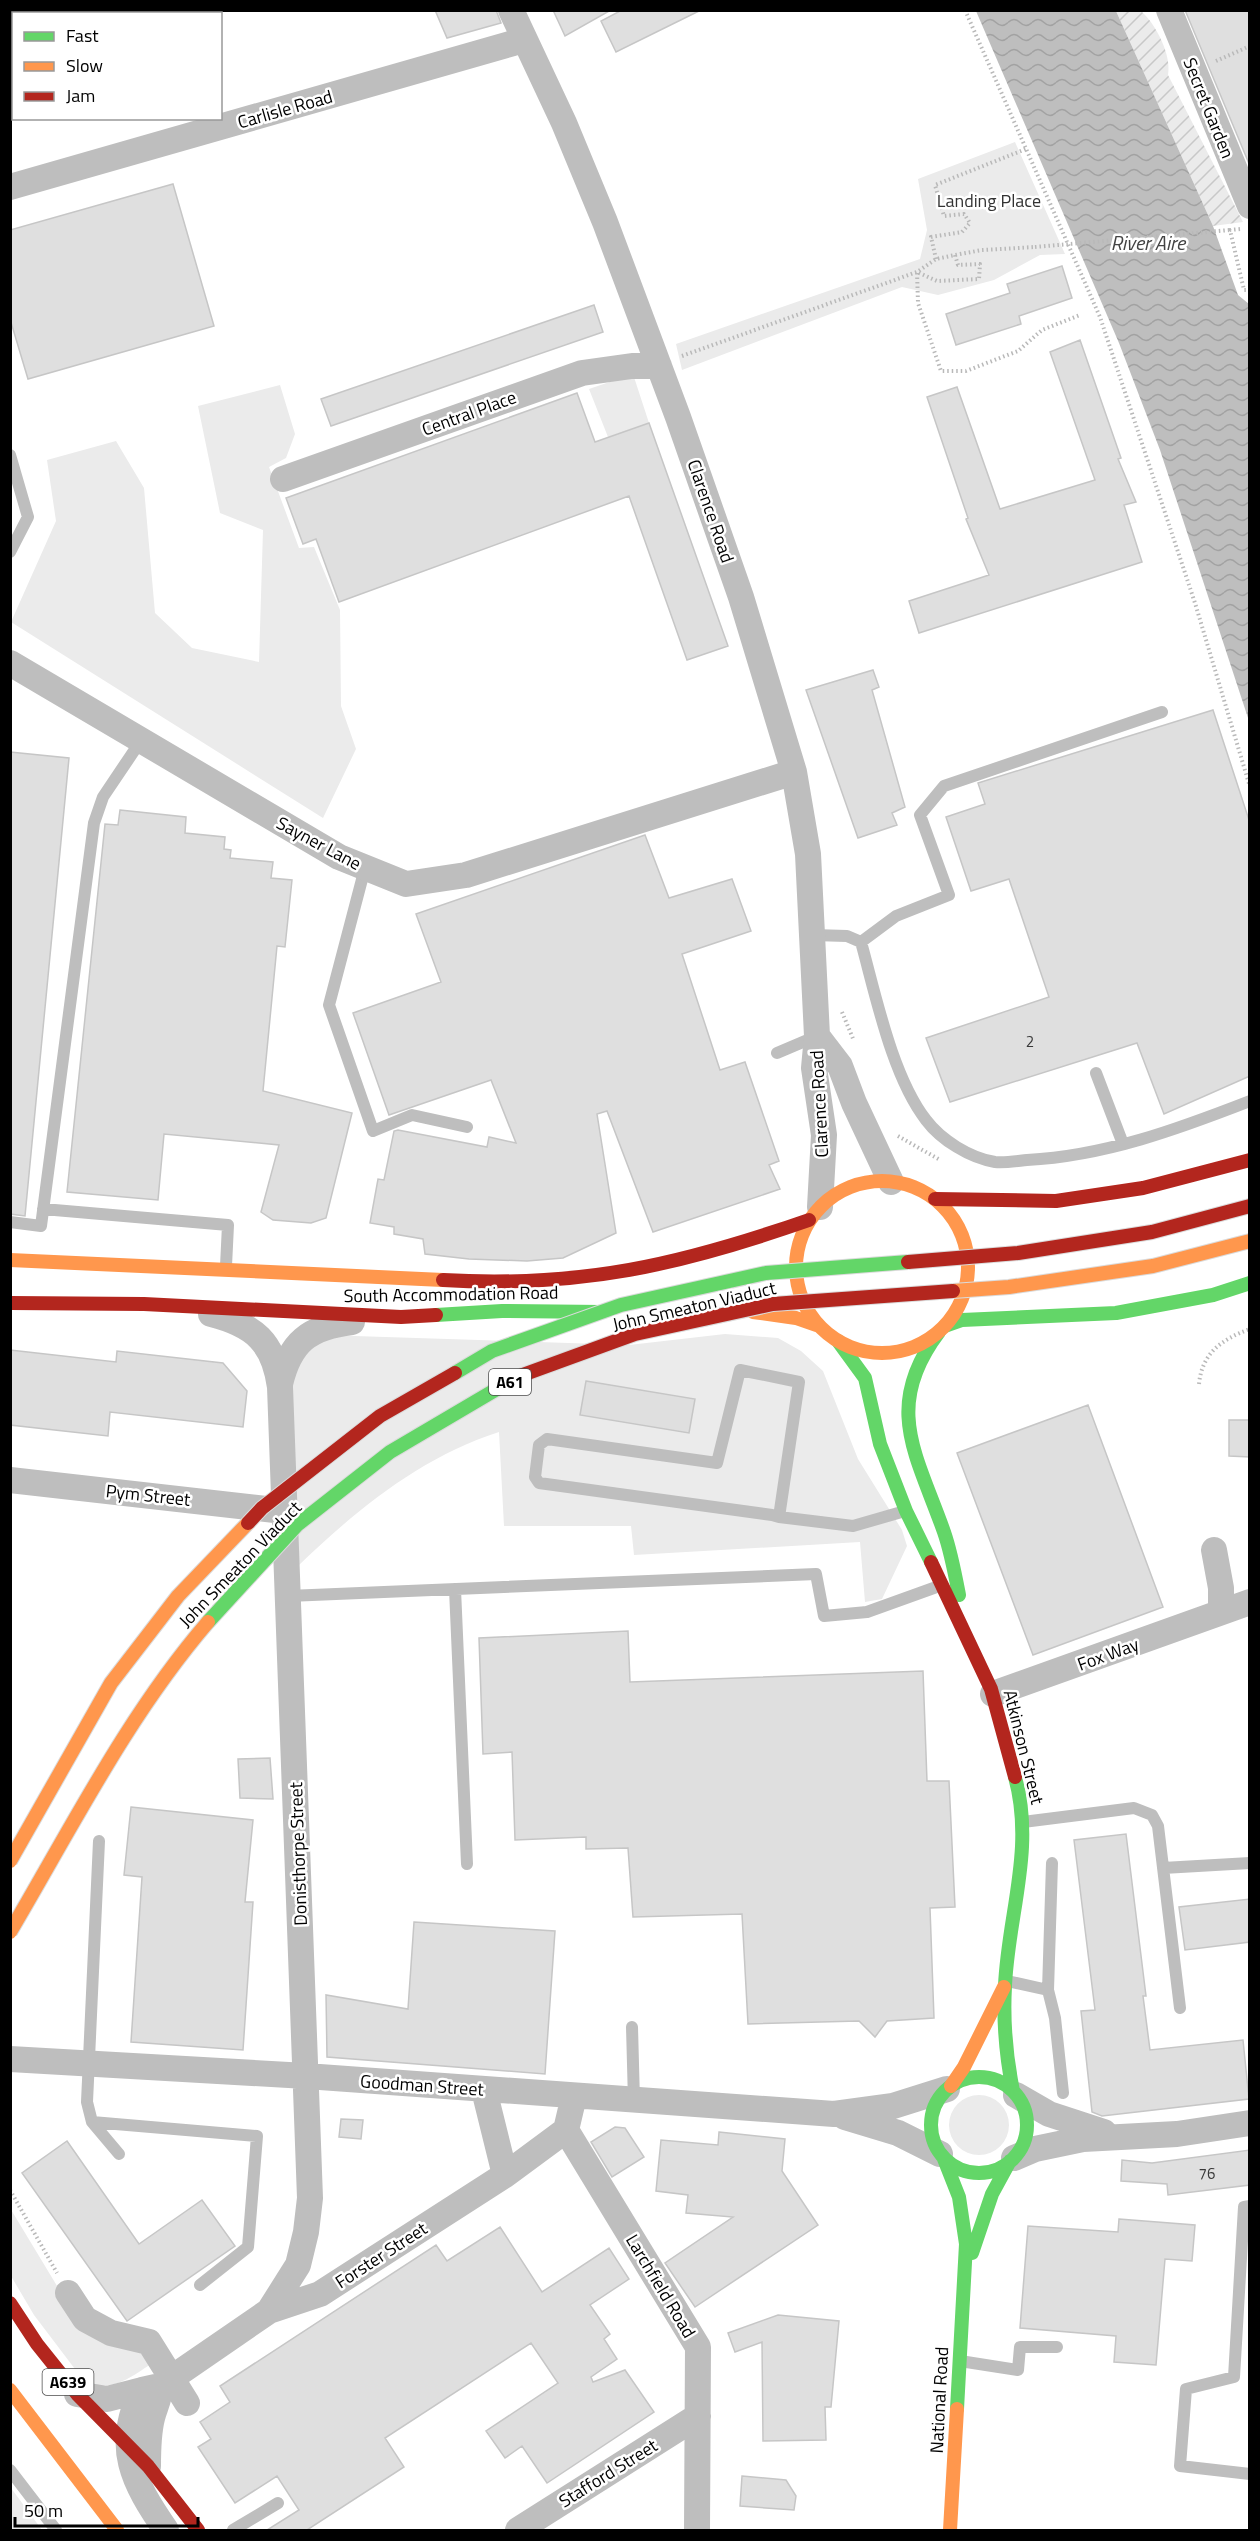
<svg xmlns="http://www.w3.org/2000/svg" width="1260" height="2541" font-family="'Titillium Web',sans-serif">
<defs>
<pattern id="garden-furrows" width="10" height="10" patternUnits="userSpaceOnUse" patternTransform="scale(1.5)"><rect width="10" height="10" fill="#ebebeb"/><path d="M-1 1l2-2M0 10L10 0M9 11l2-2" fill="none" stroke="#c8c8c8"/></pattern>
<pattern id="water-waves" width="16" height="10" patternUnits="userSpaceOnUse" patternTransform="scale(1.5)"><rect width="16" height="10" fill="#bebebe"/><path d="M0 5q4-4 8 0t8 0" fill="none" stroke="#a2a2a2"/></pattern>
</defs>
<rect width="100%" height="100%" fill="#fff"/>
<!-- green -->
<path fill="#ebebeb" d="M1015 142 1065 254 1040 255 994 280 938 295 902 287 682 370 676 344 920 259 927 230 918 179Z
M633 374 649 423 608 437 589 389Z
M280 385 295 434 286 458 269 467 299 548 314 547 340 610 341 706 356 749 323 818 11 622 56 521 47 460 116 441 144 488 155 613 192 648 259 662 263 530 220 513 198 406Z
M725 1334 778 1338 801 1351 823 1371 858 1459 902 1530 907 1546 882 1599 865 1602 860 1542 634 1555 631 1526H504L499 1432C421 1457 356 1510 298 1566L283 1367 323 1335 629 1345Z
M949 2125a30 30 0 1 1 60 0a30 30 0 1 1-60 0Z
M10 2208 80 2324C100 2345 120 2349 149 2350L154 2362C131 2377 111 2394 84 2381L34 2315 11 2276Z
M10 2488H11L42 2530H11Z"/>
<!-- garden -->
<path fill="url(#garden-furrows)" d="M1116 11H1141C1156 24 1172 56 1168 75L1243 222 1213 226Z"/>
<!-- water -->
<path fill="url(#water-waves)" d="M976 11H1116L1213 226 1238 295 1249 304V721L1160 450 1119 343Z"/>
<!-- building -->
<path fill="#dfdfdf" stroke="#c6c6c6" stroke-width="1.5" d="M435 10H496L501 23 447 38Z
M553 10H611L565 36Z
M622 10H701L616 52 601 21Z
M1185 10H1250V166Z
M173 184 214 326 28 379 10 319V230Z
M1062 266 1072 298 1019 316 1021 324 956 345 946 314 1010 293 1007 284Z
M594 305 603 332 331 426 321 399Z
M1080 340 1121 458 1118 459 1136 502 1124 505 1142 562 919 633 909 601 989 575 966 519 968 518 927 397 957 387 1000 509 1095 480 1050 352Z
M577 393 595 442 649 423 728 646 687 660 629 496 339 602 316 539 303 544 286 498Z
M873 670 879 687 872 690 905 807 892 813 897 825 858 838 806 690Z
M1213 710 1250 823V1076L1164 1114 1137 1043 950 1102 926 1038 1049 997 1009 879 971 891 946 817 985 804 978 783Z
M10 752 69 758 25 1216 10 1214Z
M120 810 186 817 185 833 225 837 224 849 231 850 230 858 273 862 271 878 292 880 285 947 277 946 263 1091 352 1113 326 1218 311 1223 273 1220 261 1212 279 1145 164 1134 158 1200 67 1192 105 824 118 825Z
M645 835 669 898 732 879 751 931 682 954 720 1070 745 1062 779 1161 769 1165 780 1189 653 1232 607 1111 597 1114 616 1233 563 1258 527 1261 469 1259 425 1254 423 1239 394 1234V1227L370 1223 378 1179 384 1180 394 1131 398 1130 487 1147 489 1137 516 1143 491 1080 389 1115 353 1013 441 982 416 914Z
M10 1350 116 1362 117 1351 223 1363 247 1391 243 1427 110 1412 108 1436 10 1425Z
M586 1381 695 1399 689 1433 580 1415Z
M1088 1405 1163 1607 1033 1655 957 1453Z
M1229 1420H1250V1457L1229 1456Z
M628 1631 630 1682 923 1671 927 1781H949L955 1907 930 1908 934 2018 887 2021 875 2037 859 2021 748 2024 742 1914 633 1917 628 1848 586 1849V1837L515 1840 512 1752 483 1754 479 1638Z
M270 1758 273 1799 240 1798 238 1759Z
M131 1807 253 1820 245 1902H253L243 2050 131 2042 142 1877 124 1875Z
M1126 1834 1146 1996H1143L1150 2050 1243 2040 1249 2099 1102 2116 1092 2112 1081 2011 1095 2010 1074 1840Z
M1250 1899V1942L1185 1950 1179 1907Z
M414 1922 555 1931 545 2074 327 2057 326 1995 408 2009Z
M341 2119 363 2120 361 2139 339 2137Z
M615 2127 625 2128 644 2157 612 2177 591 2142Z
M719 2132 785 2139 782 2171 818 2225 695 2307 665 2263 733 2217 686 2213 688 2195 656 2191 661 2140 718 2145Z
M67 2141 139 2244 202 2200 235 2246 127 2321 22 2173Z
M1250 2150V2185L1168 2195 1167 2184 1121 2181 1122 2160 1152 2163Z
M1119 2219 1195 2225 1192 2261 1165 2259 1156 2365 1114 2362 1116 2336 1020 2328 1028 2226 1118 2232Z
M500 2227 542 2292 609 2248 629 2279 590 2305 610 2334 604 2339 617 2359 591 2377 593 2382 625 2370 654 2412 547 2483 522 2446 505 2458 486 2431 558 2383 531 2343 385 2438 404 2467 307 2530H267L299 2510 277 2476 235 2503 198 2447 211 2439 200 2422 230 2402 220 2386 436 2245 447 2261Z
M778 2315 839 2321 831 2407H825L826 2440 763 2441 762 2342 735 2352 728 2333Z
M742 2476 786 2480 796 2496 794 2510 740 2506Z"/>
<g fill="none" stroke-linecap="round" stroke-linejoin="round">
<!-- path -->
<path stroke="#b9b9b9" stroke-width="4" stroke-dasharray="1.5 3" stroke-linecap="butt" d="M965 10 1100 317 1195 603 1250 787
M1216 61 1250 46
M1240 229 1230 230 1244 290H1250
M955 255 958 265 980 264 979 279 937 281 917 272 918 303 941 371H966L1018 351 1042 330 1080 315
M936 259 931 237 962 232 970 223 964 214 944 216 935 185 1026 149
M682 356 917 272 936 259 955 255 982 250 1035 247
M842 1012 854 1041
M898 1136 940 1160
M1199 1384C1202 1353 1222 1339 1250 1329
M10 2190 57 2273"/>
<!-- lane -->
<path stroke="#bebebe" stroke-width="12" d="M10 455 28 517 10 552
M365 868 329 1005 373 1131 412 1115 467 1127
M813 935 847 936 861 942C876 996 892 1076 926 1120 941 1140 970 1158 995 1162 1005 1163 1017 1161 1027 1160 1105 1156 1178 1129 1250 1101
M861 942 896 916 949 895 920 815 944 786 1162 712
M777 1053 817 1036
M1096 1073 1123 1144
M43 1209 228 1225 226 1266
M10 1222 41 1226 94 823 103 797 142 739
M779 1517 799 1382 740 1370 717 1463 547 1439 539 1445 535 1477 539 1483 772 1515 779 1517 853 1526 905 1511
M455 1589 467 1864
M288 1596 816 1574 824 1616 867 1612 942 1585
M1023 1822 1134 1808 1152 1815 1158 1826 1180 2008
M99 1841 87 2102 92 2122 119 2154
M1163 1868 1250 1863
M1007 1981 1048 1990 1055 2018 1063 2093
M1048 1990 1052 1863
M632 2027 634 2101
M92 2122 257 2136 248 2247 200 2285
M1250 2206 1244 2207 1234 2377 1186 2389 1180 2466 1250 2474
M960 2361 1018 2370 1020 2347H1057
M10 2470 56 2530
M233 2530 278 2503"/>
<!-- street -->
<path stroke="#bebebe" stroke-width="26" d="M511 10 564 123 605 222 678 417 741 597 794 772 808 854 817 1036 814 1068 824 1135 820 1207
M1169 10 1250 206
M10 187 524 40
M283 479 582 373 632 366H659
M10 663 339 857 406 884 466 875 794 772
M817 1036 840 1066 854 1103 891 1182
M211 1314C254 1325 274 1342 280 1387L310 2198 306 2232 298 2265 269 2311
M280 1384C290 1342 309 1327 352 1322
M10 1480 275 1510
M1214 1550 1221 1588V1611
M993 1694 1250 1602
M10 2059 306 2076 834 2114 893 2106 947 2089
M484 2090 505 2175
M1016 2095 1049 2114 1104 2132
M845 2117 898 2133 940 2154
M566 2130 698 2347 697 2530
M1014 2158 1035 2149 1083 2139 1177 2134 1250 2123
M68 2293 85 2319 111 2333 149 2342 187 2403
M77 2394 107 2399 142 2390
M148 2466C148 2449 148 2434 152 2418 155 2406 160 2399 160 2386
M166 2530C133 2482 114 2447 142 2390L160 2386 269 2311 320 2294 505 2175 566 2130 574 2096
M518 2530 698 2416"/>
<!-- fast -->
<path stroke="#63d668" stroke-width="14" d="M436 1315 502 1311 603 1312
M945 1326 962 1320 1116 1313 1213 1295 1250 1283
M939 1332C882 1407 917 1455 944 1532 951 1552 955 1574 959 1595
M838 1341 865 1378 880 1444 906 1511 931 1562
M931 2125a48 48 0 1 1 96 0a48 48 0 1 1-96 0Z
M1013 2091C1006 2056 1003 2021 1005 1986 1008 1915 1035 1849 1015 1777
M944 2159 959 2197 966 2244 957 2409
M972 2253 992 2194 1010 2161"/>
<!-- slow -->
<path stroke="#ff974d" stroke-width="14" d="M796 1267a86 86 0 1 1 172 0a86 86 0 1 1-172 0Z
M10 1260 443 1280
M753 1312 796 1318 819 1326
M951 2086 964 2067 1004 1987
M10 2390 117 2530
M950 2530 957 2409"/>
<!-- jam -->
<path stroke="#b3261e" stroke-width="14" d="M935 1199 1056 1201 1143 1188 1250 1160
M443 1280C581 1288 680 1265 809 1220
M10 1303 144 1304 401 1317 436 1315
M931 1562 991 1689 1015 1777
M10 2303 37 2344 77 2394 148 2466 198 2530"/>
<defs>
<path id="fast-bridge" d="M455 1373 492 1351 621 1305 766 1273 908 1262
M208 1622 297 1525 390 1452 502 1386"/>
<path id="slow-bridge" d="M953 1291 1009 1287 1153 1266 1250 1241
M10 1861 111 1683 178 1596 248 1523
M10 1932C72 1827 128 1715 208 1622"/>
<path id="jam-bridge" d="M908 1262 1018 1253 1152 1232 1250 1206
M502 1386 517 1377 635 1334 773 1304 953 1291
M248 1523 262 1508 380 1416 455 1373"/>
</defs>
<!-- fast-bridge casing -->
<use href="#fast-bridge" stroke="#dbdbdb" stroke-width="16" stroke-linecap="butt"/>
<!-- slow-bridge casing -->
<use href="#slow-bridge" stroke="#dbdbdb" stroke-width="16" stroke-linecap="butt"/>
<!-- jam-bridge casing -->
<use href="#jam-bridge" stroke="#dbdbdb" stroke-width="16" stroke-linecap="butt"/>
<!-- path-bridge -->
<path stroke="#b9b9b9" stroke-width="4" stroke-dasharray="1.5 3" stroke-linecap="butt" d="M1035 247 1230 230"/>
<!-- fast-bridge -->
<use href="#fast-bridge" stroke="#63d668" stroke-width="14"/>
<!-- slow-bridge -->
<use href="#slow-bridge" stroke="#ff974d" stroke-width="14"/>
<!-- jam-bridge -->
<use href="#jam-bridge" stroke="#b3261e" stroke-width="14"/>
</g>
<g text-anchor="middle" dominant-baseline="central" stroke-width="5" stroke-linejoin="round" paint-order="stroke">
<!-- number labels -->
<g font-size="15" fill="#383838">
<text x="1030" y="1041">2</text>
<text x="1207" y="2173">76</text>
</g>
<!-- shield labels -->
<g fill="#fff" stroke="#4c4c4c" stroke-width="1.5">
<rect x="489" y="1369" width="42" height="26" rx="4.5"/>
<rect x="42.5" y="2369" width="51" height="26" rx="4.5"/>
</g>
<g font-size="16" font-weight="bold" fill="#000">
<text x="510" y="1382">A61</text>
<text x="68" y="2382">A639</text>
</g>
<!-- street labels -->
<g font-size="18" fill="#000" stroke="#fff">
<text transform="translate(1209 108) rotate(68)">Secret Garden</text>
<text transform="translate(285 109) rotate(-16)">Carlisle Road</text>
<text transform="translate(469 413) rotate(-20)">Central Place</text>
<text transform="translate(711 511) rotate(71)">Clarence Road</text>
<text transform="translate(319 843) rotate(28)">Sayner Lane</text>
<text transform="translate(819 1104) rotate(-93)">Clarence Road</text>
<text transform="translate(451 1294) rotate(-1)">South Accommodation Road</text>
<text transform="translate(694 1306) rotate(-13)">John Smeaton Viaduct</text>
<text transform="translate(148 1495) rotate(6)">Pym Street</text>
<text transform="translate(240 1564) rotate(-46)">John Smeaton Viaduct</text>
<text transform="translate(1108 1654) rotate(-20)">Fox Way</text>
<text transform="translate(1024 1747) rotate(76)">Atkinson Street</text>
<text transform="translate(298 1854) rotate(-92)">Donisthorpe Street</text>
<text transform="translate(422 2085) rotate(4)">Goodman Street</text>
<text transform="translate(381 2255) rotate(-33)">Forster Street</text>
<text transform="translate(661 2286) rotate(59)">Larchfield Road</text>
<text transform="translate(939 2400) rotate(-87)">National Road</text>
<text transform="translate(608 2473) rotate(-32)">Stafford Street</text>
</g>
<!-- park labels -->
<g font-size="18" fill="#323232" stroke="#fff">
<text x="989" y="200">Landing Place</text>
</g>
<!-- water labels -->
<g font-size="20" font-style="italic" fill="#434343" stroke="#fff">
<text x="1148" y="242">River Aire</text>
</g>
</g>
<!-- border -->
<rect width="1260" height="2541" fill="none" stroke="#000000" stroke-width="24"/>
<!-- legend -->
<rect x="12" y="12" width="210" height="108" fill="#ffffff" stroke="#999999" stroke-width="1.5"/>
<rect x="24" y="32" width="30" height="9" fill="#63d668" stroke="#999999" stroke-width="1.5"/>
<text x="66" y="42" font-size="18" fill="#000000">Fast</text>
<rect x="24" y="62" width="30" height="9" fill="#ff974d" stroke="#999999" stroke-width="1.5"/>
<text x="66" y="72" font-size="18" fill="#000000">Slow</text>
<rect x="24" y="92" width="30" height="9" fill="#b3261e" stroke="#999999" stroke-width="1.5"/>
<text x="66" y="102" font-size="18" fill="#000000">Jam</text>
<!-- scale -->
<path d="M15 2517v9h183v-9" fill="none" stroke="#000000" stroke-width="3"/>
<text x="24" y="2517" font-size="18" fill="#000000" stroke="#ffffff" stroke-width="4.5" paint-order="stroke">50 m</text>
</svg>
